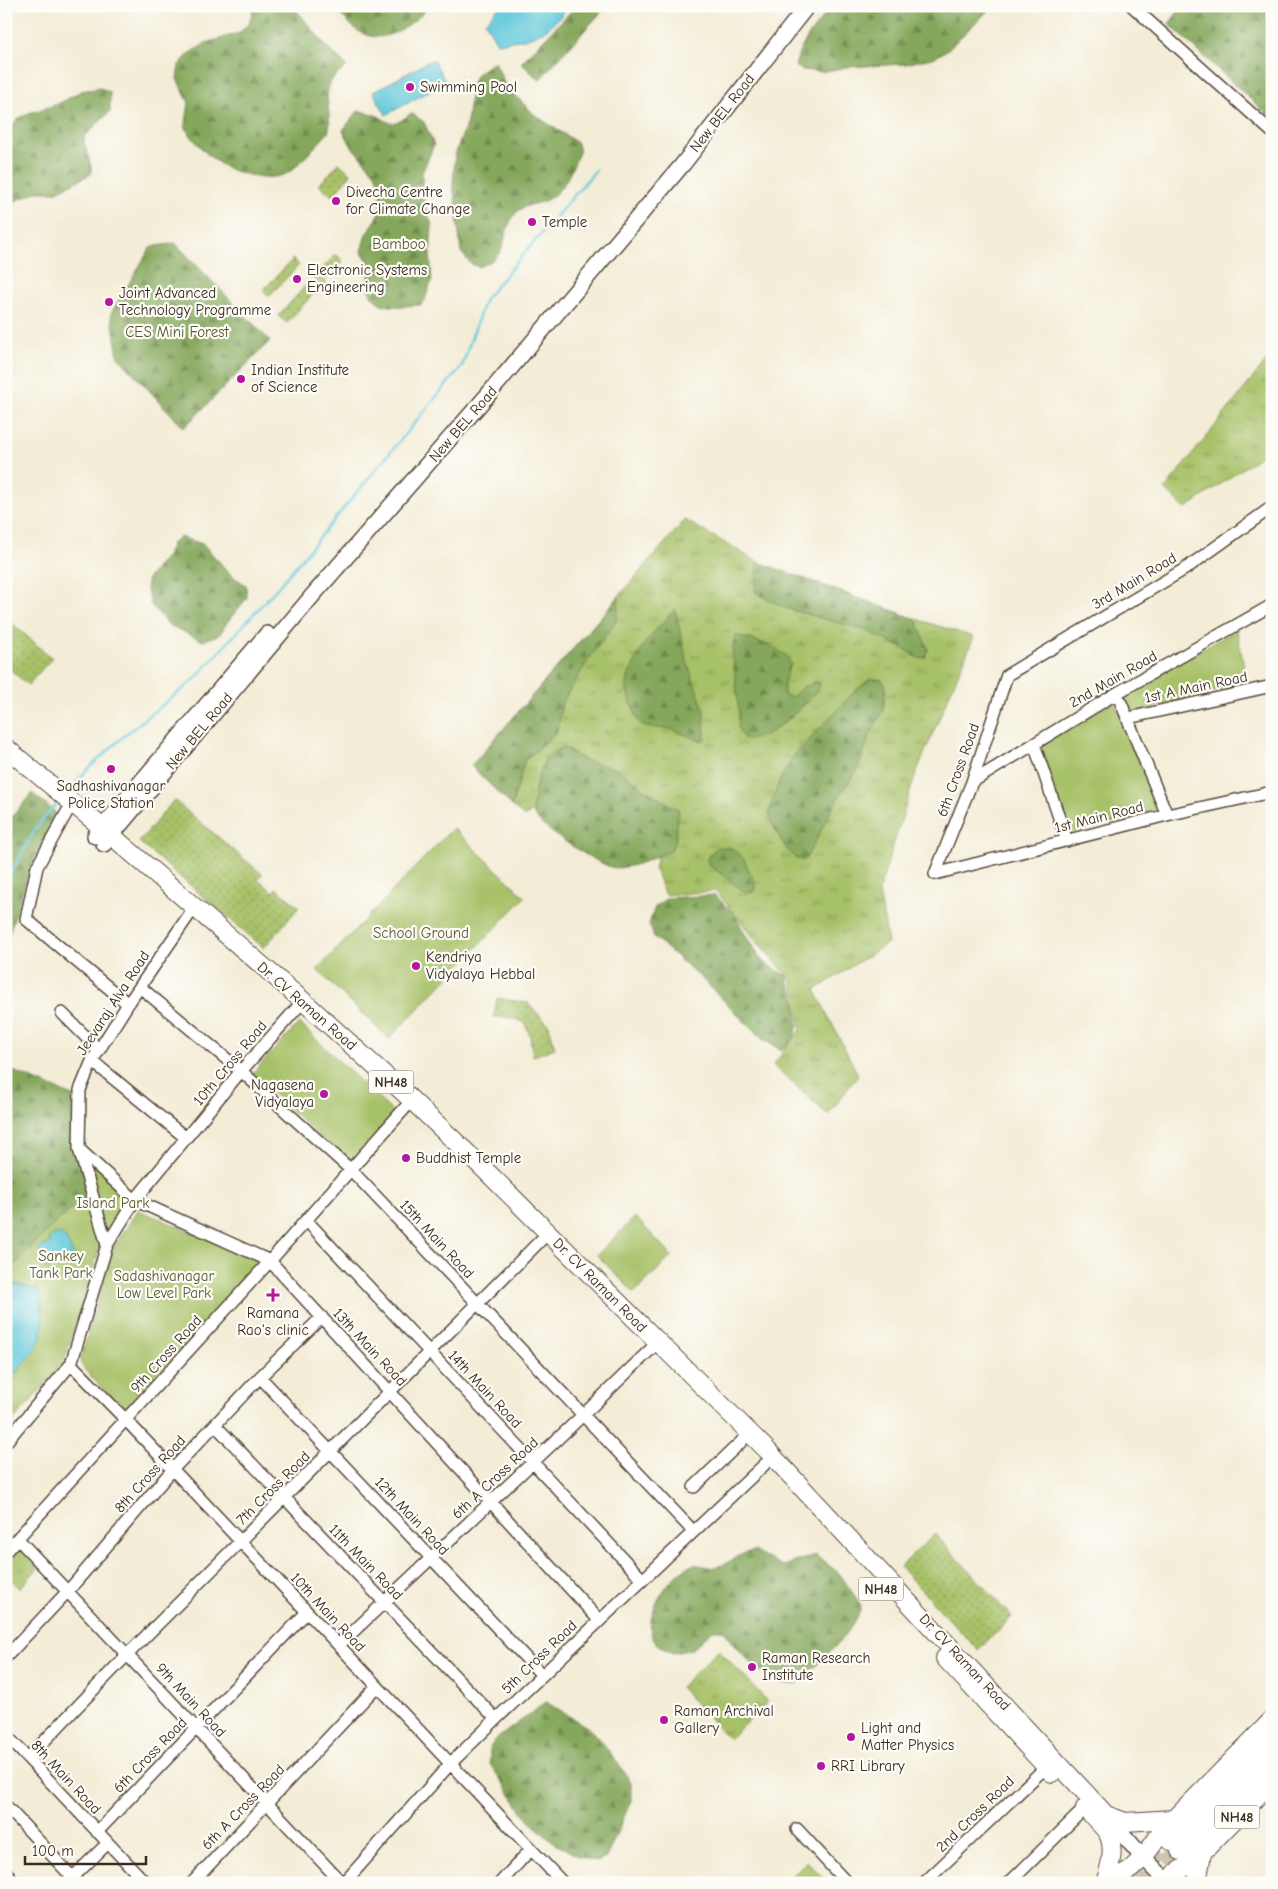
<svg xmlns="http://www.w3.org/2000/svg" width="1278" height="1889" font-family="'Comic Neue',sans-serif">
<defs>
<pattern id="grass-tufts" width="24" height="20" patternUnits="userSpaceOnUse" patternTransform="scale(1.25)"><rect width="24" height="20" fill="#a7c168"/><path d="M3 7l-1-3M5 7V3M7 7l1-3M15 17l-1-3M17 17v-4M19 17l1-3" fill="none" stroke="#899d55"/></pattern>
<pattern id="forest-firs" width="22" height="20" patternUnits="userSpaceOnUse" patternTransform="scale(1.25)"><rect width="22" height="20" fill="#85a75c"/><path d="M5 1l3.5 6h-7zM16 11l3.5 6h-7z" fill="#6e884b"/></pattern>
<pattern id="garden-dots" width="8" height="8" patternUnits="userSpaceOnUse" patternTransform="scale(1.25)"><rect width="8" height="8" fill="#a7c168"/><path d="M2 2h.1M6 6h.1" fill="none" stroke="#899d55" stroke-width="1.8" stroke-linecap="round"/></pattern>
</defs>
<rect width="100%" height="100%" fill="#fdfcf7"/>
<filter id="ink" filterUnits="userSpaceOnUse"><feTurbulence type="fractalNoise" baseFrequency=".02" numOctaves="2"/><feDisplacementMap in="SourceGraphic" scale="10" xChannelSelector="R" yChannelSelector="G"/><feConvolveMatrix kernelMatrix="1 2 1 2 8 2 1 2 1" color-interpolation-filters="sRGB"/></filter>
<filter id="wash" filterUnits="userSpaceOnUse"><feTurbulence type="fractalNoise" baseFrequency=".0096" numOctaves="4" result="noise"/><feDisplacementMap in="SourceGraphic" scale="20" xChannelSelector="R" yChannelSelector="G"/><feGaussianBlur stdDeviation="1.12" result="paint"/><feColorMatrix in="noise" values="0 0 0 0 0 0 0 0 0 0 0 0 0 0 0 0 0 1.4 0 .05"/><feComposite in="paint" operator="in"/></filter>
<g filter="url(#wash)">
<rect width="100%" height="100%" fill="#f3ecd6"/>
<!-- grass -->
<path fill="url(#grass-tufts)" stroke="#717643" d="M1272 354V448L1185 509 1165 489Z
M685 520 758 562 916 619 974 637 916 773 879 891 888 943 815 990 858 1075 828 1115 773 1065 801 1029 792 981 754 938 716 891 665 895 654 867 673 815 595 769 524 817 471 766Z
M19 1548 39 1567 20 1588 6 1575V1561Z
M719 1650 768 1702 729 1739 680 1687Z"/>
<!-- forest -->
<path fill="url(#forest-firs)" stroke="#60683d" d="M255 6H293L327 47 347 66C342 71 333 77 330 83 323 97 333 118 328 133 320 141 294 171 286 174 277 178 265 178 256 176 222 172 204 154 185 128L189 103 177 79 179 65 189 54 206 43 239 33 249 23Z
M332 6H430C412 24 385 48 358 31 349 24 340 14 332 6Z
M576 6H607L539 80 521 63Z
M833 6H993L947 50 936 57 906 64 846 67 822 72 803 70 795 66C801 41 816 25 833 6Z
M1182 6H1272V119L1169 24Z
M495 61 504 83 516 96 535 115 576 142 580 150C573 166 567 185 553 196 540 206 522 202 513 217 499 240 510 257 478 267L470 263 461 252 453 182 455 155 467 122 472 83 477 74Z
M101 88 110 92V112L84 137C84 151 92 159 91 174L55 192H36L6 205V135L18 119 26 114 58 104 81 91Z
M358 111C362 112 366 112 370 113 392 120 388 132 411 113L424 122 434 145 422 173 424 203 432 225 430 256 432 280 424 302 420 305C396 306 376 313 366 284L372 267 362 252V248L366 234 374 223 380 209 381 186 375 173 352 147 343 130Z
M175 243 270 341 184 428 118 357 111 313 151 247Z
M179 537 203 544 232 576 246 585 247 598 228 621 220 634 203 641 169 625 151 605 146 587 148 578 167 556 172 543Z
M758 562 916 619 928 649 925 658H918L902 648 867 631 785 608 755 592Z
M619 597 617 619 587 662 562 703 557 733 525 760 512 806 471 766Z
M675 609 687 662 704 710 705 739 701 741 670 729 645 727 638 721 626 688 629 674 644 644Z
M735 635C751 640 785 646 791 664L784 681V695L792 697 803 687 816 682 820 684C817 697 777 730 764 736 758 738 751 739 745 740L738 728 739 713 732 650Z
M870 679H881L886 686 883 710 870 735 858 769 840 794 807 857 803 861 794 857 786 848 771 822 769 812 779 781 792 758 854 692Z
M563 747 584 760 617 769 650 793 678 809 679 813 676 825V839L671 851C654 857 634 868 616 868 603 868 540 828 534 815 530 805 539 766 547 757 550 753 558 750 563 747Z
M32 793 60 816 31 865 6 943V824Z
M717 847 732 848 743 858 755 882 754 892 746 893 708 864 707 858Z
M715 895 735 915 746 936 763 962 787 976 795 1002 798 1026 793 1039 785 1049 781 1050 762 1039 699 976 654 937 649 924 655 907 667 898Z
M6 1068 75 1097 87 1196 51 1227 6 1274Z
M755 1551 783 1566 815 1555 839 1573 861 1605C861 1626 813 1668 798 1683 770 1692 738 1649 723 1630H713L692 1649 673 1653C668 1651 660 1647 656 1643 638 1622 668 1575 690 1566 699 1562 707 1569 716 1567 730 1564 739 1552 755 1551Z
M546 1702 587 1727 601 1740 631 1782V1801L606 1858 597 1862 577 1856 549 1839 528 1820 490 1764V1748L495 1740Z"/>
<!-- park -->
<path fill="#a7c168" stroke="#717643" d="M1237 630 1247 683 1132 713 1122 692Z
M1114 701 1160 810 1070 833 1040 746Z
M453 828 525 897 389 1039 317 970Z
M299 1023 395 1114 349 1164 252 1074Z
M79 1149 135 1200 107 1245Z
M87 1196 101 1244 63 1364 6 1429V1383L38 1344 25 1286 10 1283 6 1274 51 1227Z
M138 1210 264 1262 126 1414 84 1369 80 1361 113 1248Z
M635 1217 672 1256 634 1293 597 1255Z
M807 1861 828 1883H784Z"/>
<!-- garden -->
<path fill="url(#garden-dots)" stroke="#717643" d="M339 163 351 174 332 196 319 185Z
M336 254 343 261 325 281 327 284 324 288 313 278Z
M293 259 299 265 269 296 263 290Z
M309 282 320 291 317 295 314 293 287 323 278 316Z
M7 619 52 658 28 685 6 666Z
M174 800 262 874 258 879 273 892 276 888 299 907 264 948 139 842Z
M497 998 528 1003 549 1025 555 1048 533 1056 530 1036 524 1022 508 1017H494Z
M935 1534 1012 1617 978 1650 900 1567Z"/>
<!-- water -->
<path fill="#5ec8d9" stroke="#4c797c" d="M500 6H569C546 36 533 39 497 43L485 22Z
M433 59 446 82 386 115 373 92Z
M60 1233 64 1238 65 1237 74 1256 47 1269 38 1249 51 1243 48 1239Z
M6 1276 10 1283 39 1290C42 1306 46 1327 39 1343 34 1354 15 1374 6 1383Z"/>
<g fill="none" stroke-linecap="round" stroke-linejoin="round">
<!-- stream -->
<path stroke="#5ec8d9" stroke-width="2.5" d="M69 791 86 771 126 734 194 680 279 586 462 366 485 299 596 170
M6 882 36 828 60 800"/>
</g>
</g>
<g filter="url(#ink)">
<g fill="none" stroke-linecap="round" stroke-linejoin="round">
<!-- highway-tunnel -->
<path stroke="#cec5b1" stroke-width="18" stroke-dasharray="18 9" stroke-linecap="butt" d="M1129 1883 1171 1841
M1148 1883 1180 1851"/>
<defs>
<path id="minor" d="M1132 6 1272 132
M1117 693 1167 815
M1128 718 1272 686
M1034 744 1067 841
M972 782 1117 693 1272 605
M67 812 37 867 26 919 128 1004
M935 874 972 782 1007 675 1185 569 1272 507
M935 874 1167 815 1272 792
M140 987 241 1071 351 1170 693 1531
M62 1013 99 1050
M92 1061 186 1138 135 1200 107 1245
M186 1138 241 1071 297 1008
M79 1149 135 1200 270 1261 599 1620
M306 1220 642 1579
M71 1364 126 1420 563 1883
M260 1377 542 1675
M215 1425 496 1719
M6 1442 71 1364 107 1245 79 1149 80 1090 92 1061 128 1004 189 915
M694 1487 742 1441
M18 1539 342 1883
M6 1551 270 1261 405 1108
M339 1645 583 1415 651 1349
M6 1657 68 1591 173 1469 260 1377 322 1317
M6 1735 146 1883
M28 1758 127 1655 541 1240
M6 1806 73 1878
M797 1829 847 1883
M97 1832 307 1612
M6 1872 15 1883
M68 1882 108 1843
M192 1883 377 1686
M344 1883 451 1763 496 1719 765 1464
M500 1883 531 1849
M924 1883 1046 1767
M1009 1883 1085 1808"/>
<path id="major" d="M95 836 267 634
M104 844 313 595 486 397 683 164 807 6
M1106 1815 1139 1853 1169 1883"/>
<path id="highway" d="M6 748 111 835 302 1000 401 1090 482 1167 767 1450 1106 1815 1125 1822 1174 1819
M945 1658 1052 1773
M1085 1808C1092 1816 1101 1824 1107 1832 1116 1847 1110 1867 1105 1883
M1171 1841 1272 1739
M1180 1851 1272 1760
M1109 1883C1117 1875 1125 1874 1132 1868 1144 1858 1152 1846 1160 1834L1272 1720
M1167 1883 1177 1872 1192 1863 1272 1781
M1197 1883 1202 1853"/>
</defs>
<!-- minor casing -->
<use href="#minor" stroke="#57473a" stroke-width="14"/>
<!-- major casing -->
<use href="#major" stroke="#57473a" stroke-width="18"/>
<!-- highway casing -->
<use href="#highway" stroke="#57473a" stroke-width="20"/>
<!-- minor -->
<use href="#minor" stroke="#fff" stroke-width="11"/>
<!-- major -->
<use href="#major" stroke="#fff" stroke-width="15"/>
<!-- highway -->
<use href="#highway" stroke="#fff" stroke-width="18"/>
</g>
</g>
<!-- markers -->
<g fill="#b5179e" stroke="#fdfcf7" stroke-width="2">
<circle cx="410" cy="87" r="5"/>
<circle cx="336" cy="201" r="5"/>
<circle cx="532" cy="222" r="5"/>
<circle cx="297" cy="279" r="5"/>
<circle cx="109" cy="302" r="5"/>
<circle cx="241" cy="379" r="5"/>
<circle cx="111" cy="769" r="5"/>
<circle cx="416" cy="966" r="5"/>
<circle cx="324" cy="1094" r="5"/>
<circle cx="406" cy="1158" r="5"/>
<path d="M270.5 1287.5h5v5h5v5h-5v5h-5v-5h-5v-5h5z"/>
<circle cx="752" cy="1667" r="5"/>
<circle cx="664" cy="1720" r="5"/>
<circle cx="851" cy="1737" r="5"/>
<circle cx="821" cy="1766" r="5"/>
</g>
<g text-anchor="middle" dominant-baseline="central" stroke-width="4.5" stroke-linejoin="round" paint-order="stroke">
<!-- shield labels -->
<g fill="#fdfcf7" stroke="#75695f" stroke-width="1">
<rect x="368.5" y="1070.5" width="45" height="23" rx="4"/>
<rect x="858.5" y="1577.5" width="45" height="23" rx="4"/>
<rect x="1214.5" y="1805.5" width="45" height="23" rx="4"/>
</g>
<g font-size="14" font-weight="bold" fill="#3b2a1e">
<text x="391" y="1082">NH48</text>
<text x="881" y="1589">NH48</text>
<text x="1237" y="1817">NH48</text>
</g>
<!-- poi labels -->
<g font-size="15" fill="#3b2a1e" stroke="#fdfcf7" text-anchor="start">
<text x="420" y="87">Swimming Pool</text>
<text x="346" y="192">Divecha Centre<tspan x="346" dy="17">for Climate Change</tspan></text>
<text x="542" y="222">Temple</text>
<text x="307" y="270">Electronic Systems<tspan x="307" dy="17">Engineering</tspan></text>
<text x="119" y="293">Joint Advanced<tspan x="119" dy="17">Technology Programme</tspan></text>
<text x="251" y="370">Indian Institute<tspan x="251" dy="17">of Science</tspan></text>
<text x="111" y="786" text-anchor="middle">Sadhashivanagar<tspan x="111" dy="17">Police Station</tspan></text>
<text x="426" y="957">Kendriya<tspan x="426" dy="17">Vidyalaya Hebbal</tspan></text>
<text x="314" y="1085" text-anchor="end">Nagasena<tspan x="314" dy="17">Vidyalaya</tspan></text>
<text x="416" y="1158">Buddhist Temple</text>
<text x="273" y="1313" text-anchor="middle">Ramana<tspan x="273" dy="17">Rao's clinic</tspan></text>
<text x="762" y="1658">Raman Research<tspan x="762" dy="17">Institute</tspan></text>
<text x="674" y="1711">Raman Archival<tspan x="674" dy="17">Gallery</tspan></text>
<text x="861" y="1728">Light and<tspan x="861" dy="17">Matter Physics</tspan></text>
<text x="831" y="1766">RRI Library</text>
</g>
<!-- street labels -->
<g font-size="15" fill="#3b2a1e" stroke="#fdfcf7">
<text transform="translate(722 113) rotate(-52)">New BEL Road</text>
<text transform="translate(463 424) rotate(-49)">New BEL Road</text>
<text transform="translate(1134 581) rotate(-31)">3rd Main Road</text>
<text transform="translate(1113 679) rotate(-30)">2nd Main Road</text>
<text transform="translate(1196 687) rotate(-12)">1st A Main Road</text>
<text transform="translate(199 731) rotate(-50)">New BEL Road</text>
<text transform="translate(958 770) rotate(-70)">6th Cross Road</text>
<text transform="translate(1099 817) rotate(-14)">1st Main Road</text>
<text transform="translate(113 1003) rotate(-57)">Jeevaraj Alva Road</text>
<text transform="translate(307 1006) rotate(41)">Dr. CV Raman Road</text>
<text transform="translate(230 1063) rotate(-50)">10th Cross Road</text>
<text transform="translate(437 1239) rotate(47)">15th Main Road</text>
<text transform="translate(600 1285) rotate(45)">Dr. CV Raman Road</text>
<text transform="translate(370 1347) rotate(47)">13th Main Road</text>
<text transform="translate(166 1354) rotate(-48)">9th Cross Road</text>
<text transform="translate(485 1389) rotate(47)">14th Main Road</text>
<text transform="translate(150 1474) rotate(-48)">8th Cross Road</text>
<text transform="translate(495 1478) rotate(-43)">6th A Cross Road</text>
<text transform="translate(273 1488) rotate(-45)">7th Cross Road</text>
<text transform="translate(412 1516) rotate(47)">12th Main Road</text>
<text transform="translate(366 1562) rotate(46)">11th Main Road</text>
<text transform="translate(328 1612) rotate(47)">10th Main Road</text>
<text transform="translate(539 1657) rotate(-44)">5th Cross Road</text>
<text transform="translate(965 1662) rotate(47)">Dr. CV Raman Road</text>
<text transform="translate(191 1700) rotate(47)">9th Main Road</text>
<text transform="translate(150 1755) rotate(-46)">6th Cross Road</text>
<text transform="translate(66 1777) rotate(47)">8th Main Road</text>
<text transform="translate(243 1807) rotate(-46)">6th A Cross Road</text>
<text transform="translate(975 1814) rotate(-44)">2nd Cross Road</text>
</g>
<!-- park labels -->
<g font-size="15" fill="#5b5734" stroke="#fdfcf7">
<text x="399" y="244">Bamboo</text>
<text x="177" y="332">CES Mini Forest</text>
<text x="421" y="933">School Ground</text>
<text x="113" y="1203">Island Park</text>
<text x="61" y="1256">Sankey<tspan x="61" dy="17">Tank Park</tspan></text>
<text x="164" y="1276">Sadashivanagar<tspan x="164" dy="17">Low Level Park</tspan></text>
</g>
</g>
<!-- margin -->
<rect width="1278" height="1889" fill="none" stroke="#fdfcf7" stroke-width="25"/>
<!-- scale -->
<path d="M25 1856v8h121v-8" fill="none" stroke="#3b2a1e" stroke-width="2.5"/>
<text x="32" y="1856" font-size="15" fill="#3b2a1e" stroke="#fdfcf7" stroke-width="4" paint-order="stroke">100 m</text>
</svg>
